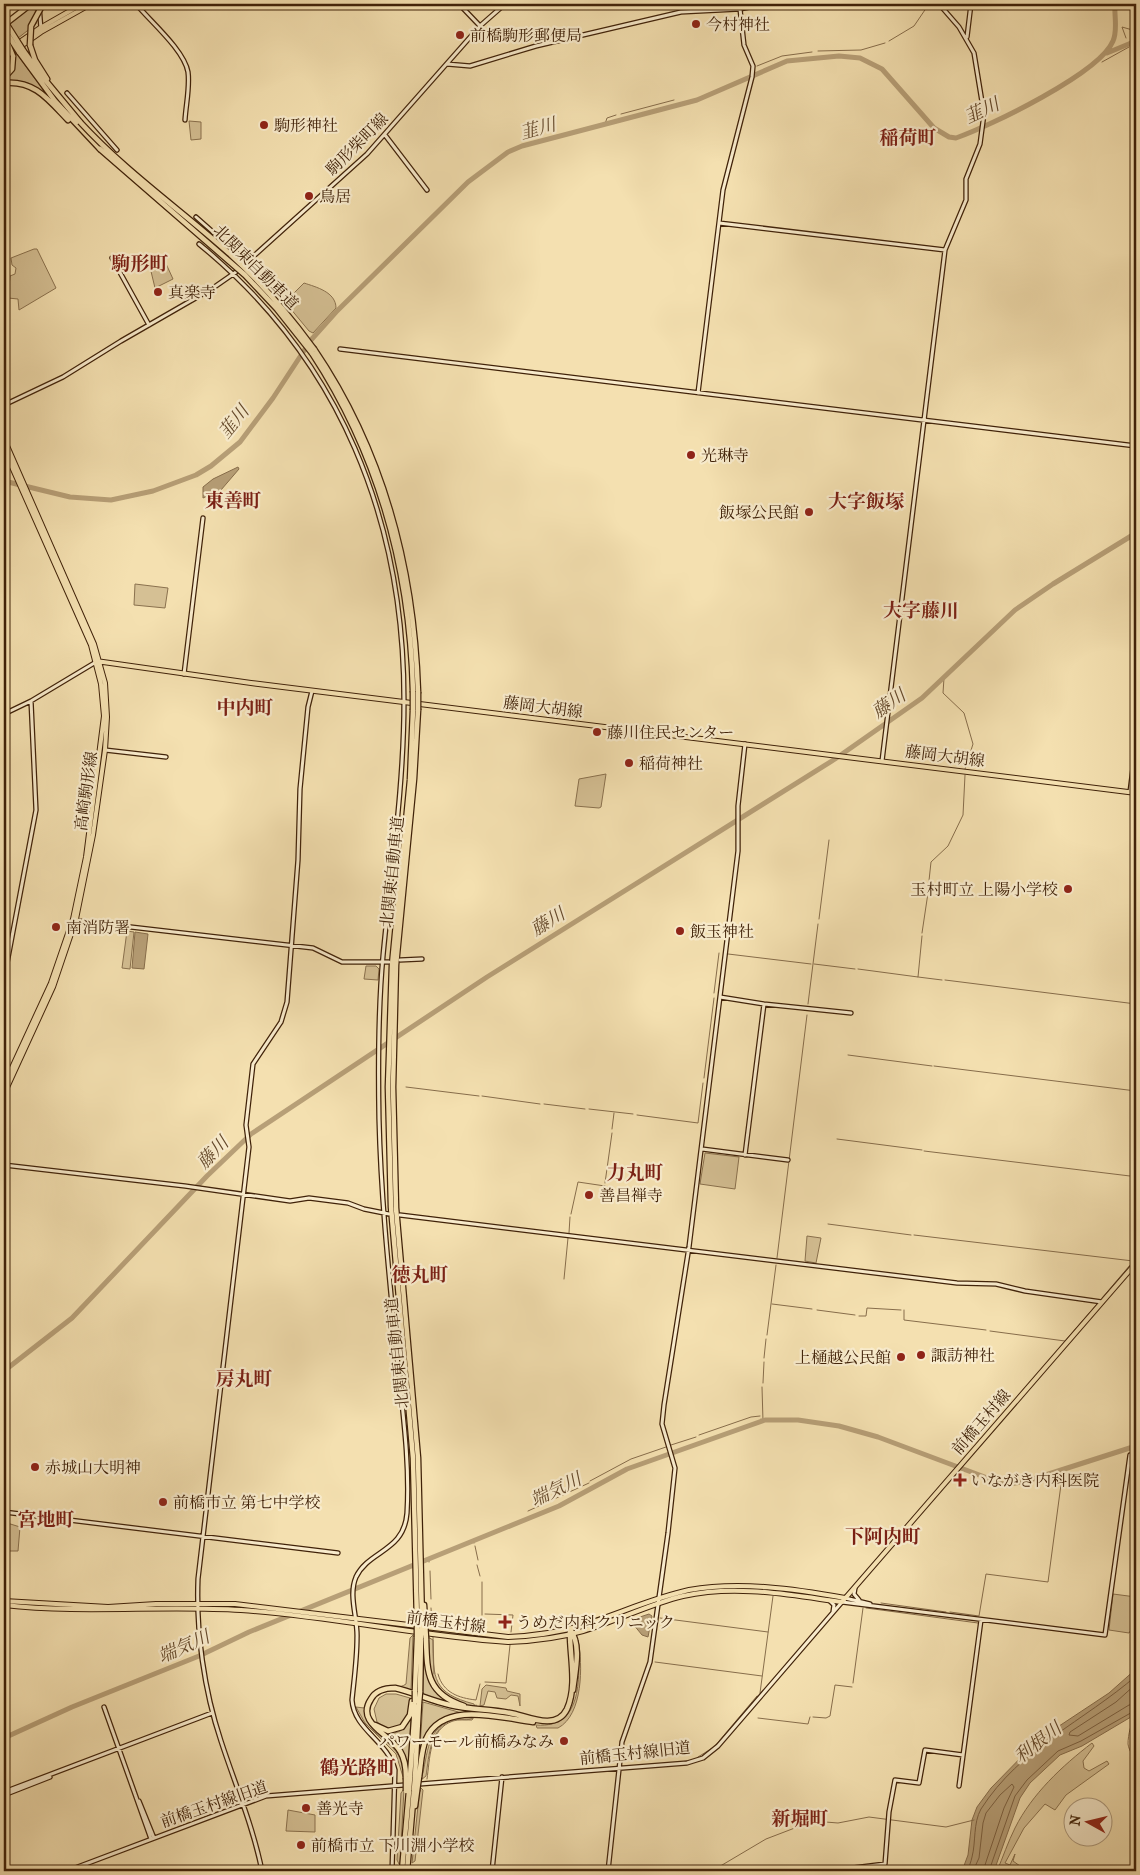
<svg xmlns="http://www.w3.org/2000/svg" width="1140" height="1875" font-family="'IM FELL French Canon','Noto Serif JP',serif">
<rect width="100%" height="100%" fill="#f4e0b0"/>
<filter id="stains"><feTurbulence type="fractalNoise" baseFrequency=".004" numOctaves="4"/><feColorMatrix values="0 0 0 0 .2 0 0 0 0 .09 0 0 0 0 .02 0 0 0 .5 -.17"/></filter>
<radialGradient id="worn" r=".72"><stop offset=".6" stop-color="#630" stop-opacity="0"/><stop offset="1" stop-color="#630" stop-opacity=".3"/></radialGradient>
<!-- green -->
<path fill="#d5c094" stroke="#8a714e" d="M35 4 36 24 4 49V27Z
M16 53 47 95 28 83 4 81 14 69Z
M189 121 201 122V139L191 140Z
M34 249H37L56 288 19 310 18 299 8 298 10 276 15 274 16 268 12 265 11 258Z
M162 255 173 279 155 288 149 263Z
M304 283C316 287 336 292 336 308L313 333 309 331 285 302Z
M135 584 168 588 165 608 134 605Z
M606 774 601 807 599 808 575 806 579 779Z
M127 931 134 932 130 969 122 968Z
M366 966H376L379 969 378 980 364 979Z
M705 1153 739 1157 735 1189 700 1184Z
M807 1236 821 1238 816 1263 805 1261Z
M4 1522 20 1527 18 1551H4Z
M1113 1594 1136 1597V1622L1129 1633 1109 1630Z
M413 1635 411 1691 390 1686 375 1691 366 1716C373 1744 403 1737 404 1780L396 1754 365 1723 356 1707 364 1708C377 1674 392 1694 406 1684L410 1638Z
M428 1637 433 1640C433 1679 433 1693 474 1704L475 1707C454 1705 433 1690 430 1668 428 1658 430 1647 428 1637Z
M578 1640C583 1665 583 1715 558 1728H537L536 1725C585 1729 579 1674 578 1640Z
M424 1642C426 1672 425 1689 455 1705L423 1695Z
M486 1685 506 1688 507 1691 520 1694V1706L518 1696 511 1695 506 1699 497 1698 495 1692 488 1691 484 1705 480 1706 482 1689Z
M386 1694H396L410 1698 409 1711 402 1725 387 1729 377 1722 374 1709 379 1698Z
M423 1702 462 1713C430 1719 429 1734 419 1762Z
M411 1716 408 1771 404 1757 379 1730C394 1737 406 1732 411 1716Z
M457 1717 473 1718C468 1721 461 1719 454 1720 430 1726 429 1756 426 1776L421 1780C429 1752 425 1728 457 1717Z
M1092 1743 1094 1746 1083 1761 1084 1768 1089 1771 1107 1761 1109 1764 1066 1795 1055 1810 1045 1804 1024 1828 1005 1863 1010 1865 1015 1854 1013 1861 1027 1871H997C1003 1857 1008 1842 1015 1828 1032 1794 1062 1766 1092 1743Z
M420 1787 423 1790 415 1861 412 1863Z
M404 1789 400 1864H399L397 1860 401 1793Z
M288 1810 315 1815V1832L286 1831Z"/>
<!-- water -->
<path fill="#b79f77" stroke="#876d4b" d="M238 467 239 469 221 490 203 498V487L213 479Z
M135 932 148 934 144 969 132 968Z
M649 1614 652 1616 648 1637 642 1635 633 1624 637 1618Z
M1136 1669V1714L1082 1746 1060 1755 1030 1783 1020 1798 994 1871H962L968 1855 972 1820 977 1807 991 1788 1038 1740 1109 1693Z"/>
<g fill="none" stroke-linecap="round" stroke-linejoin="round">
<!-- shore -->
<path stroke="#7c6040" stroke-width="1" d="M1136 1684 1116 1702 1070 1732 1069 1735 1078 1736 1129 1705 1136 1704
M967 1871C969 1867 971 1862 972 1857 976 1842 973 1823 981 1809 1020 1748 1084 1721 1136 1676
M973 1871 979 1858 983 1823 986 1813 1000 1795 1012 1784 1014 1787 1004 1808 983 1871
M989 1871 1015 1796 1027 1780 1058 1751 1081 1741 1136 1710"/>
<!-- stream -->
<path stroke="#876d4b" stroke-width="1" d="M1126 38 1122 27 1136 31
M889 41 914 26 929 4
M818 51 861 50 885 43
M1102 62 1129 47
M757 66 782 56 812 52
M621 114 674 100
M605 124 607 118 616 115
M944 678 943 693 964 713 973 744 965 769
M928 890 931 862 948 846 963 815 965 775
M819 919 829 840
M922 933 928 893
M728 954 811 964
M814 964 855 969
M858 969 918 977 922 936
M918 977 942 980
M945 980 1136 1004
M714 993 719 953
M808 1004 818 924
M848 1055 932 1066
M934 1066 1136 1091
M704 1078 714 998
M406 1087 479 1096
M482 1096 540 1104
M544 1104 585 1109
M589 1109 633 1114
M637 1115 698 1123 703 1083
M612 1129 614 1113
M837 1139 922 1150
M924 1151 1130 1176
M1134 1177H1136
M605 1183 612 1133
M571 1214 578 1182 605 1186
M828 1224 911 1235
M569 1233 570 1217
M914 1235 1133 1261
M777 1258 807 1015
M564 1279 568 1238
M1102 1298 1136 1258
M772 1304 812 1309
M817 1310 855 1315
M904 1310V1320L986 1330
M859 1316H866L867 1308 901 1310
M990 1331 1065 1341 1098 1303
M767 1335 776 1265
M764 1358 766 1339
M763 1383 764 1362
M762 1387 763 1421
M761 1419V1421
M699 1435 751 1417 760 1416
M671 1445 696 1437
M590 1481 631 1459 666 1447
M528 1511 589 1483
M474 1541V1543
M475 1546 478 1560
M429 1559V1562
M477 1565 480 1576
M430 1571 431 1599
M482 1582V1615
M881 1603 946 1612
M431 1608 432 1623
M866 1608 978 1623
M950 1612 979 1616 986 1574 1048 1582 1062 1477 1065 1468
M485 1614 513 1615 511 1632
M660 1618 768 1632
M433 1637 434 1674
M655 1662 762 1676
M438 1674C443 1693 459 1698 476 1700L480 1684
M485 1682 506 1683 510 1645
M853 1683 863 1608
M760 1693 773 1596
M476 1705V1707
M813 1717 826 1718 830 1716 835 1685 852 1687
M758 1718 808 1724 810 1717
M698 1757 714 1747 757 1696
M1131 1764C1135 1755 1129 1752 1128 1744 1128 1735 1131 1722 1136 1716
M427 1779C430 1759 429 1729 453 1721 459 1719 465 1720 472 1720L474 1717
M712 1871 766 1839 813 1821 838 1823 869 1817 946 1827 974 1820"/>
<!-- river -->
<path stroke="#b79f77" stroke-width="5" d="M1107 53 1136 41
M4 481 70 497 111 500 153 491 196 475 211 466 240 442 273 398 311 340 336 312 468 182 508 152 522 146 697 100 787 61 839 56 860 58 882 69 934 128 949 137 956 138C990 126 1100 73 1113 41 1118 30 1114 16 1115 4
M4 1371 72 1318 207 1176 251 1134 487 977 835 759 922 698 1015 610 1053 584 1136 533
M4 1738 72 1707 199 1656 249 1632 559 1506 627 1469 765 1420H798L839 1426 878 1437 1006 1485 1030 1480 1136 1446"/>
<defs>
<path id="secondary" d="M39 4 41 29
M136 4C151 22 184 50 188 72 190 87 186 104 185 120
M459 4 480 26
M967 37 971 4
M447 64 470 66 536 46 681 12 740 9 765 4
M67 93 117 150
M385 135 427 190
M196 217 247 262
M719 223 945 250
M199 244C341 360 404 520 404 701 404 786 391 871 383 956 378 1010 378 1065 379 1119 381 1202 390 1284 398 1366 403 1414 410 1465 407 1513 404 1552 369 1550 356 1577 348 1596 358 1618 357 1638 357 1659 354 1680 352 1700 354 1730 388 1741 395 1770L392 1871
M112 258 149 325
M340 349 1136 446
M698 393 723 190 752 77 753 66 744 45 740 9
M4 405 63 377 121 341 213 288 236 272 367 154 480 26 505 4
M184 674 203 518
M4 714 31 701 96 662
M105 750 166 757
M882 761 945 250 966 200V179L980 144 984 114 974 53 959 27 939 4
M1130 792 1136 744
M76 919 79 921 313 948 342 962H389
M400 960 422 959
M4 979 36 810 31 701
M720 997 764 1004 851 1013
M702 1149 788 1160
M745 1155 764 1004
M4 1165 185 1186 290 1201 309 1198 348 1203 364 1209 389 1214
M400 1215 957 1283 996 1284 1025 1291 1102 1302
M4 1512 338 1553
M855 1588 854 1594 859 1600
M845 1598 870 1604
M829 1600 834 1605 833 1612
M104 1707 151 1839
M420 1784 687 1763 703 1758 718 1746 842 1602 1105 1635 1130 1455
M959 1786 981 1620
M4 1792 212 1713
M4 1795 50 1777
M139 1801 154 1838
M67 1871 266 1796 404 1785
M262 1871C253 1826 235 1784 221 1741 204 1690 196 1632 198 1579L249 1147 246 1125 253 1064 281 1022 287 1002 298 860 300 789 308 707 312 691
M492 1871 502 1777
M608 1871 622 1742 650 1662 668 1533 675 1468 662 1424 664 1405 689 1247 738 851V806L745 744
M828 1871 885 1864 889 1812 895 1780 919 1783 925 1750 963 1755"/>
<path id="primary" d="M4 53 40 28 82 4
M4 58 41 32 91 4
M4 439 94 644 105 683 107 717 105 750 93 835 76 919 53 987 4 1094
M4 449 91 645 101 684 104 716 86 857 73 919 51 983 4 1085
M96 661 251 683 1136 793
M4 1601 108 1607 156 1604H235L508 1637C533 1636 556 1633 580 1626 616 1615 652 1598 689 1590 740 1581 795 1589 845 1598
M4 1605C83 1614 162 1605 241 1610 331 1616 418 1636 508 1642 533 1641 559 1638 583 1631 617 1621 649 1604 683 1596 736 1584 790 1595 842 1602L1136 1263"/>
<path id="highway" d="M4 25 31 4
M30 45 35 60 47 79
M23 50 41 75 80 122
M19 52 55 101 100 149
M4 78 12 69 13 56
M4 83C34 80 48 99 68 120
M314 349C384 452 414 568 418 692
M312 353C379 455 410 570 413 691
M413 710 410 780 392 965 388 1087 391 1207 413 1458 417 1621
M418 710 414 779 396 965 393 1087 396 1208 418 1458 422 1622
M424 1605 425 1622
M570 1629C582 1645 575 1672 573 1690
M426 1639C427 1673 427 1694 464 1706
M415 1691 417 1637
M420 1692 421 1638
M375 1725 388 1731 402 1727 410 1715 412 1701
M410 1777 415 1706
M415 1777 419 1703
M419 1777C421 1765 421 1751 426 1739 443 1700 501 1718 533 1722
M406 1778C406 1768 405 1759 400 1751 390 1734 355 1723 371 1699 376 1690 385 1688 395 1688 413 1692 431 1701 450 1705 471 1710 493 1709 515 1714 531 1718 557 1730 567 1709 578 1684 569 1654 570 1629
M415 1806 417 1791
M402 1871 409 1791
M407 1871 414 1790"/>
</defs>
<!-- secondary casing -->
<use href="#secondary" stroke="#402209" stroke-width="5.5"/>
<!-- primary casing -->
<use href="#primary" stroke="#402209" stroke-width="6"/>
<!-- highway casing -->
<use href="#highway" stroke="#402209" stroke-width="7"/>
<!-- secondary -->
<use href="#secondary" stroke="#f8ebcc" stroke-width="3"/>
<!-- primary -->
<use href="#primary" stroke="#f4e0b0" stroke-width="4"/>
<!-- highway -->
<use href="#highway" stroke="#f4e0b0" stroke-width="4.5"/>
<defs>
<path id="highway-bridge" d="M4 20 23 50
M4 29 19 52
M5 37 13 56
M30 45 31 26 43 4
M80 122C126 172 181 210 231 255 262 283 289 315 314 349
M100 149 245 275 277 309 312 353
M413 691V710
M418 710V692
M425 1622 426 1639
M417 1637V1621
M421 1638 422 1622
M415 1702V1691
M419 1703 420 1692
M414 1790 415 1777
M406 1791V1778
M409 1791 410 1777
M417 1791 419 1777"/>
</defs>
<!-- highway-bridge casing -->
<use href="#highway-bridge" stroke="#402209" stroke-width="7" stroke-linecap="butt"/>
<!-- highway-bridge -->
<use href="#highway-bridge" stroke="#f4e0b0" stroke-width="4.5"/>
</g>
<!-- markers -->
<g fill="#8f2418" stroke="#f8ebcc" stroke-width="2">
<circle cx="696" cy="24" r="5"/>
<circle cx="460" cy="35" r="5"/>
<circle cx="264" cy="125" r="5"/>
<circle cx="309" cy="196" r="5"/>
<circle cx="158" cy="292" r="5"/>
<circle cx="691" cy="455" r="5"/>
<circle cx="809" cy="512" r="5"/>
<circle cx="597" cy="732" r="5"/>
<circle cx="629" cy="763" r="5"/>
<circle cx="1068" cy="889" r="5"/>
<circle cx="56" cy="927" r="5"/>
<circle cx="680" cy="931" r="5"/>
<circle cx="589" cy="1195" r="5"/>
<circle cx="921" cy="1355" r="5"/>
<circle cx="901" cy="1357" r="5"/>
<circle cx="35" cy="1467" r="5"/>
<path d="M957.5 1472.5h5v5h5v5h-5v5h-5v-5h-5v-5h5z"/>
<circle cx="163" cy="1502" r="5"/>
<path d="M502.5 1614.5h5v5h5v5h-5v5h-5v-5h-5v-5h5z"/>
<circle cx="564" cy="1741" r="5"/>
<circle cx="306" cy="1808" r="5"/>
<circle cx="301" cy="1845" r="5"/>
</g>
<g text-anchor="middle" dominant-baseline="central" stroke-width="4.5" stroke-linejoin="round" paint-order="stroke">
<!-- poi labels -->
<g font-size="16" fill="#402209" stroke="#f8ebcc" text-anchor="start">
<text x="706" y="24">今村神社</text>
<text x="470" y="35">前橋駒形郵便局</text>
<text x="274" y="125">駒形神社</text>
<text x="319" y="196">鳥居</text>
<text x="168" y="292">真楽寺</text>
<text x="701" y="455">光琳寺</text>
<text x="799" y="512" text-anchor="end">飯塚公民館</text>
<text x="607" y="732">藤川住民センター</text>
<text x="639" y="763">稲荷神社</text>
<text x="1058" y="889" text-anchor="end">玉村町立 上陽小学校</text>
<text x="66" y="927">南消防署</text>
<text x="690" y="931">飯玉神社</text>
<text x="599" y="1195">善昌禅寺</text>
<text x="931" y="1355">諏訪神社</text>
<text x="891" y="1357" text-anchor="end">上樋越公民館</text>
<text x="45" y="1467">赤城山大明神</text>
<text x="971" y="1480">いながき内科医院</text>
<text x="173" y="1502">前橋市立 第七中学校</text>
<text x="516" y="1622">うめだ内科クリニック</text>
<text x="554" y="1741" text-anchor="end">パワーモール前橋みなみ</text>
<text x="316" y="1808">善光寺</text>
<text x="311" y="1845">前橋市立 下川淵小学校</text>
</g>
<!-- street labels -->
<g font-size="16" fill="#402209" stroke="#f8ebcc">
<text transform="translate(357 144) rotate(-45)">駒形柴町線</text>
<text transform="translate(256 267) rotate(45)">北関東自動車道</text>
<text transform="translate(543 707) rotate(7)">藤岡大胡線</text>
<text transform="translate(945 756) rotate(7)">藤岡大胡線</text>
<text transform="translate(86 791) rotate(-82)">高崎駒形線</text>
<text transform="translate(392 872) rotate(-84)">北関東自動車道</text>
<text transform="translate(397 1353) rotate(-96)">北関東自動車道</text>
<text transform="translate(981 1422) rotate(-49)">前橋玉村線</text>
<text transform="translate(446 1622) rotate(7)">前橋玉村線</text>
<text transform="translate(635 1753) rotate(-6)">前橋玉村線旧道</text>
<text transform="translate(214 1804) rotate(-19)">前橋玉村線旧道</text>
</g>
<!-- water labels -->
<g font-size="18" font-style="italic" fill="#64482a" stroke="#f8ebcc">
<text transform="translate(982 111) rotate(-25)">韮川</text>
<text transform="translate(538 129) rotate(-15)">韮川</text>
<text transform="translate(234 422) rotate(-51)">韮川</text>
<text transform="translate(889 704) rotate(-35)">藤川</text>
<text transform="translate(548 922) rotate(-32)">藤川</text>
<text transform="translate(213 1153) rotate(-46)">藤川</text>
<text transform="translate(556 1490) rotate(-26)">端気川</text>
<text transform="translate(184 1647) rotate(-24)">端気川</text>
<text transform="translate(1038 1743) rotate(-38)">利根川</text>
</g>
<!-- quarter labels -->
<g font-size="19" font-weight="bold" fill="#7a1f14" stroke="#f8ebcc">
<text x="908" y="138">稲荷町</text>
<text x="140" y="264">駒形町</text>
<text x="233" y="501">東善町</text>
<text x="866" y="502">大字飯塚</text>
<text x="921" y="611">大字藤川</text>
<text x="245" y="708">中内町</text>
<text x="635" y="1173">力丸町</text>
<text x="420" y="1275">徳丸町</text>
<text x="244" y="1379">房丸町</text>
<text x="46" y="1520">宮地町</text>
<text x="883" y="1537">下阿内町</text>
<text x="358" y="1768">鶴光路町</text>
<text x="800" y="1819">新堀町</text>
</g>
</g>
<!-- margin -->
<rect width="1140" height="1875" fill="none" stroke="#f4e0b0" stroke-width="20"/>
<rect x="5" y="5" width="1130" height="1865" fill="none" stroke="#402209" stroke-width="2.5"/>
<rect x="10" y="10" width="1120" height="1855" fill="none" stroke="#402209"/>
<!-- north arrow -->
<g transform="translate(1088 1822) rotate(278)"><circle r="24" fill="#f8ebcc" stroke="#ae9b7e"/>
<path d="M0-4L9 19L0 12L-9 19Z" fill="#8f2418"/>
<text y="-8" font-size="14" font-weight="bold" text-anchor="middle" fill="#402209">N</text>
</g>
<rect width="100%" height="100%" filter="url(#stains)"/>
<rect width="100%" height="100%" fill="url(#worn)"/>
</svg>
